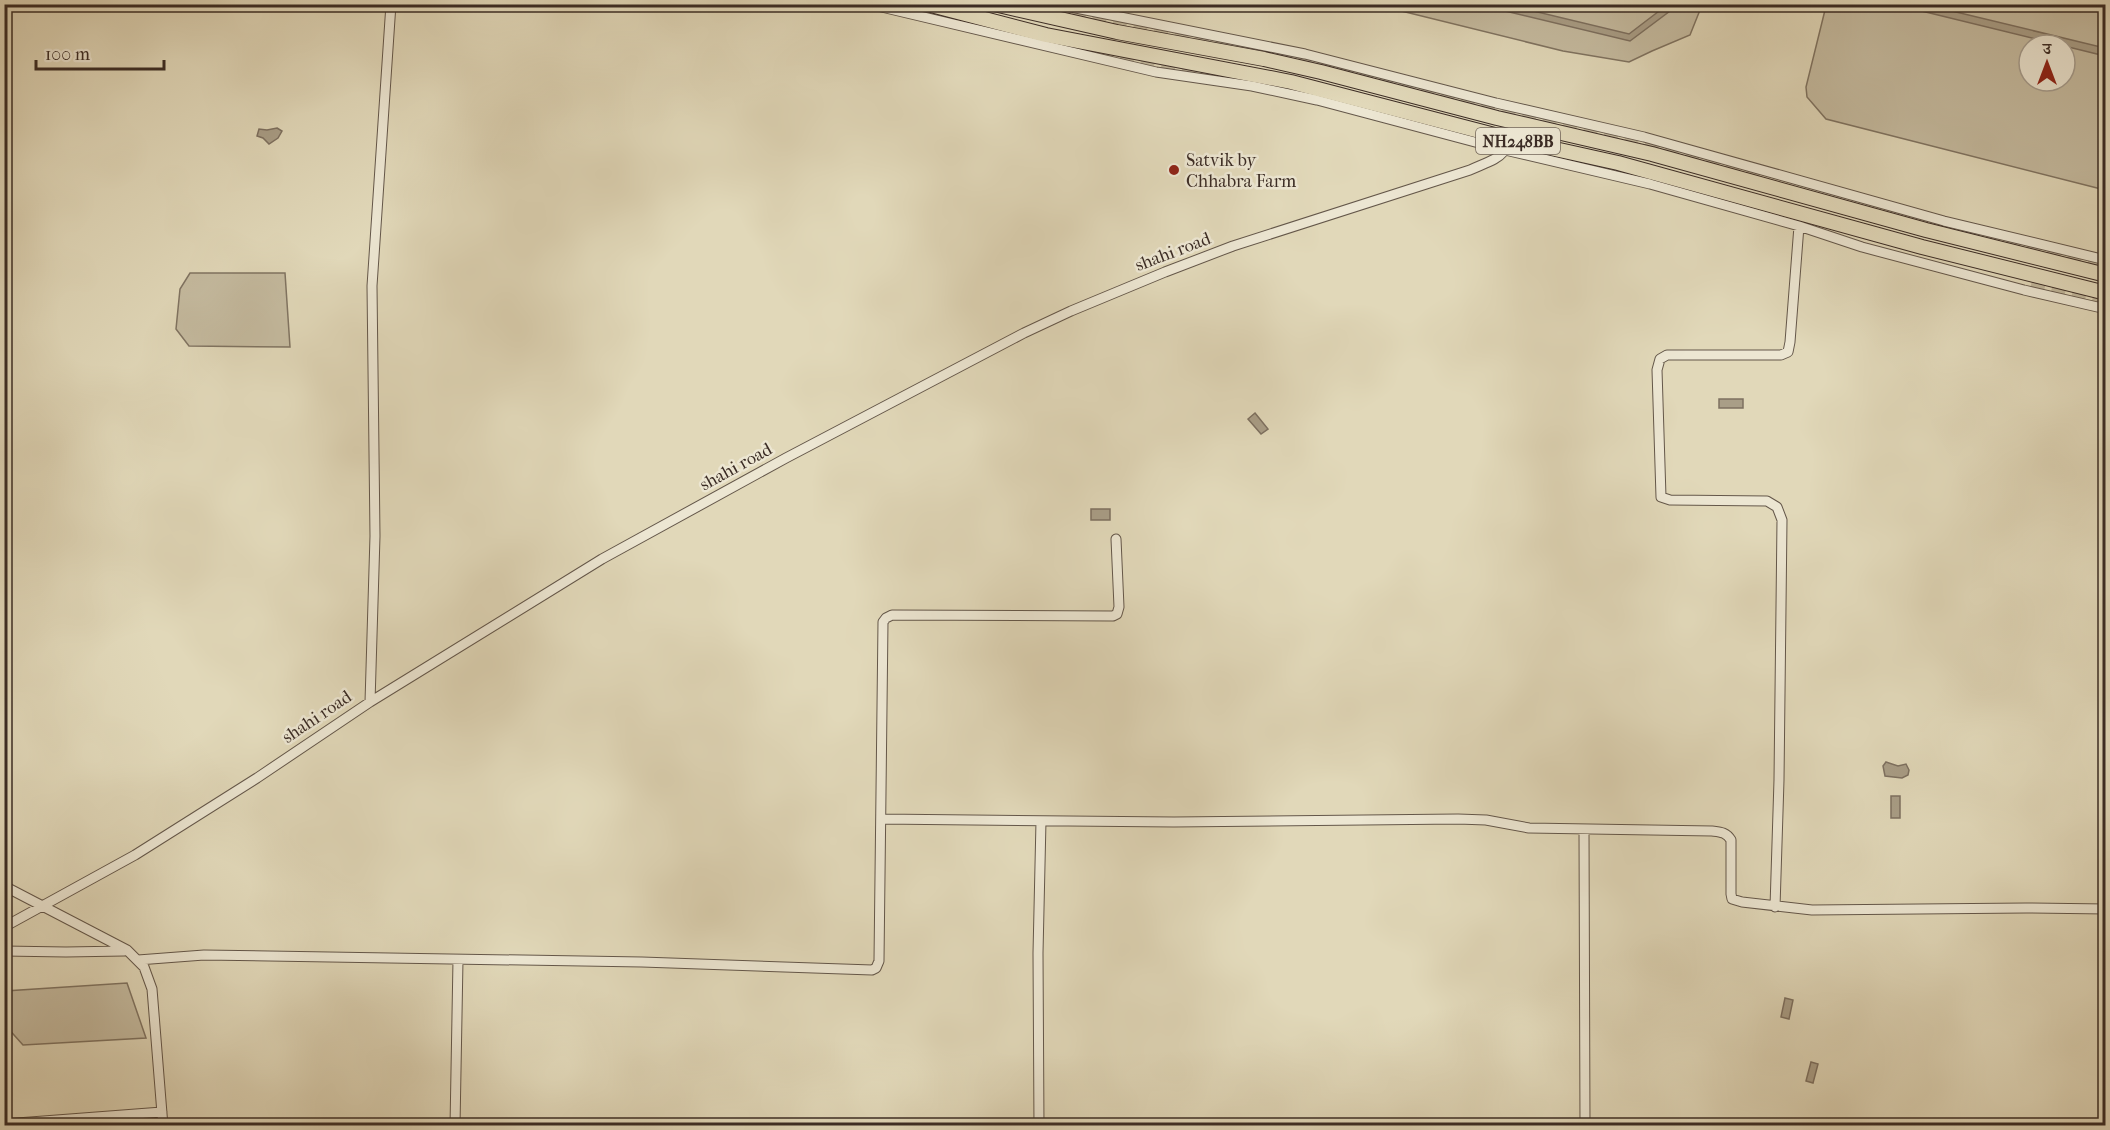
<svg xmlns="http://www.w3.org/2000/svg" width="2110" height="1130" font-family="'IM FELL French Canon','Noto Serif Devanagari',serif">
<rect width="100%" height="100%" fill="#e1d8b9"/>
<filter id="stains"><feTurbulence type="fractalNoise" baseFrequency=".00333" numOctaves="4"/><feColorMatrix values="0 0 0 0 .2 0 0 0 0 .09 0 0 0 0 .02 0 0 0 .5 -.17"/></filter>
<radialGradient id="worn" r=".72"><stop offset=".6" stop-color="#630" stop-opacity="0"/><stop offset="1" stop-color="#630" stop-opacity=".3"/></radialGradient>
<!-- green -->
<path fill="#c5bba0" stroke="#807462" stroke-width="1.5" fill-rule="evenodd" d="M1377 5H1702L1690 35 1652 51 1629 62 1563 51Z
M1821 5H2105V190L1826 119 1807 97 1806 87 1826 6ZM2029 45H2065V81H2029Z
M190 273H285L290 347 189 346 176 329 180 289Z
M127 983 146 1038 23 1045 5 1025V991Z"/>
<!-- water -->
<path fill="#a99e87" stroke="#7d7060" stroke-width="1.5" d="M1480 5H1508L1629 34 1667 5H1678L1630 41Z
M1897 5H1927L2105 48V56Z
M277 128 282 131 278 138 269 144 263 138 257 136 259 129 267 130Z
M1719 399H1743V408H1719Z
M1255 413 1268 429 1261 434 1248 419Z
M1091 509H1110V520H1091Z
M1886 762 1898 766 1906 764 1909 770 1908 775 1902 778 1885 776 1883 766Z
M1891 796H1900V818H1891Z
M1785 998 1793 1000 1789 1019 1781 1017Z
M1811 1062 1818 1064 1813 1083 1806 1081Z"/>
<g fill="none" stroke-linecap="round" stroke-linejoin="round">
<!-- highway-tunnel -->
<path stroke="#c0b69b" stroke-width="14" stroke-dasharray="14 7" stroke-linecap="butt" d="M893 4 923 13
M1031 4 1121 26 1268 51 1765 175
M1079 49 1261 83
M1966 230 2106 267
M2032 281 2106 300"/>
<defs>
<path id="minor" d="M869 4 1156 72 1252 86 1317 100 1505 150 1650 184 1799 226 1862 247 2024 290 2106 309
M1056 4 1305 54 1496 103 1644 137 1944 221 2106 260
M370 702 375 536 372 286 391 4
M881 819 1174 822 1458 819 1486 820 1529 828 1712 831C1720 832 1726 832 1731 840V894L1732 899 1742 902 1812 910 2026 908 2106 909
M1584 830 1585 1126
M4 886 127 950 144 967 152 989 163 1126
M1775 907 1779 780 1782 520 1777 507 1767 501 1670 500 1661 497 1657 370 1660 359 1667 355H1781L1788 352 1790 342 1799 226
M4 927 135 855 257 778 370 702 602 559 786 458 1024 333 1071 311 1165 272 1233 246 1470 170C1504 155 1504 159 1515 122
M4 951 66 952 124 951
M138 960 204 955 642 962 872 970 876 968 879 961 883 622 886 618 892 615 1113 616 1117 614 1119 607 1116 539
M4 1124 162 1112
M455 1126 458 960
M1039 1126 1038 953 1041 821"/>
<path id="highway" d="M927 4 1046 35 1291 82 1510 139 1618 163 1922 247 2106 293
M994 4 1117 32 1264 59 1321 72 1497 118 1652 154 1926 230 2106 275"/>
</defs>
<!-- minor casing -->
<use href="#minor" stroke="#64574a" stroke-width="11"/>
<!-- highway casing -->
<use href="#highway" stroke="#3b2c25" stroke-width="16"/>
<!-- minor -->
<use href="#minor" stroke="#ece6d2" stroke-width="9"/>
<!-- highway -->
<use href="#highway" stroke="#e1d8b9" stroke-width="14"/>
</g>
<!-- markers -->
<circle fill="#8f2418" stroke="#ece6d2" stroke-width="2" cx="1174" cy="170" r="6"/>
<g text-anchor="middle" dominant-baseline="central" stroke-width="5" stroke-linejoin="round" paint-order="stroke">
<!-- shield labels -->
<rect fill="#ece6d2" stroke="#706459" stroke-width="1.5" x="1476" y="128" width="84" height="26" rx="4.5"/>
<g font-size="16" font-weight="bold" fill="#3b2c25">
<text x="1518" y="141">NH248BB</text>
</g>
<!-- poi labels -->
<g font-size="18" fill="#3b2c25" stroke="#ece6d2" text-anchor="start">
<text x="1186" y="160">Satvik by<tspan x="1186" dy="21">Chhabra Farm</tspan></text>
</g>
<!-- street labels -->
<g font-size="18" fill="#3b2c25" stroke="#ece6d2">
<text transform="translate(1173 252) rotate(-21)">shahi road</text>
<text transform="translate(736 467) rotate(-29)">shahi road</text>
<text transform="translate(317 717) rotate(-34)">shahi road</text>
</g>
</g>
<!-- margin -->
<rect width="2110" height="1130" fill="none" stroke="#e1d8b9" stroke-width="24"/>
<rect x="6" y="6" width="2098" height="1118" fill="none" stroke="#3b2c25" stroke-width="3"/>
<rect x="12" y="12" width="2086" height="1106" fill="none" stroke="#3b2c25" stroke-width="1.5"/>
<!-- north arrow -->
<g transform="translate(2047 63)"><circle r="28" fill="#ece6d2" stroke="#a59c8d" stroke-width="1.5"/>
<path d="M0-4.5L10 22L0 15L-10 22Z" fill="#8f2418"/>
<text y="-9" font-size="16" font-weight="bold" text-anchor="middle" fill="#3b2c25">उ</text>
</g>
<!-- scale -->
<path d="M36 60v9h128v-9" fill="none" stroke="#3b2c25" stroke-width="3"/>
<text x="45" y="60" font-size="18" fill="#3b2c25" stroke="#ece6d2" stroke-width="4.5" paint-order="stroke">100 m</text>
<rect width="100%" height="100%" filter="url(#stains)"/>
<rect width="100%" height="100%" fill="url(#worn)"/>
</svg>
